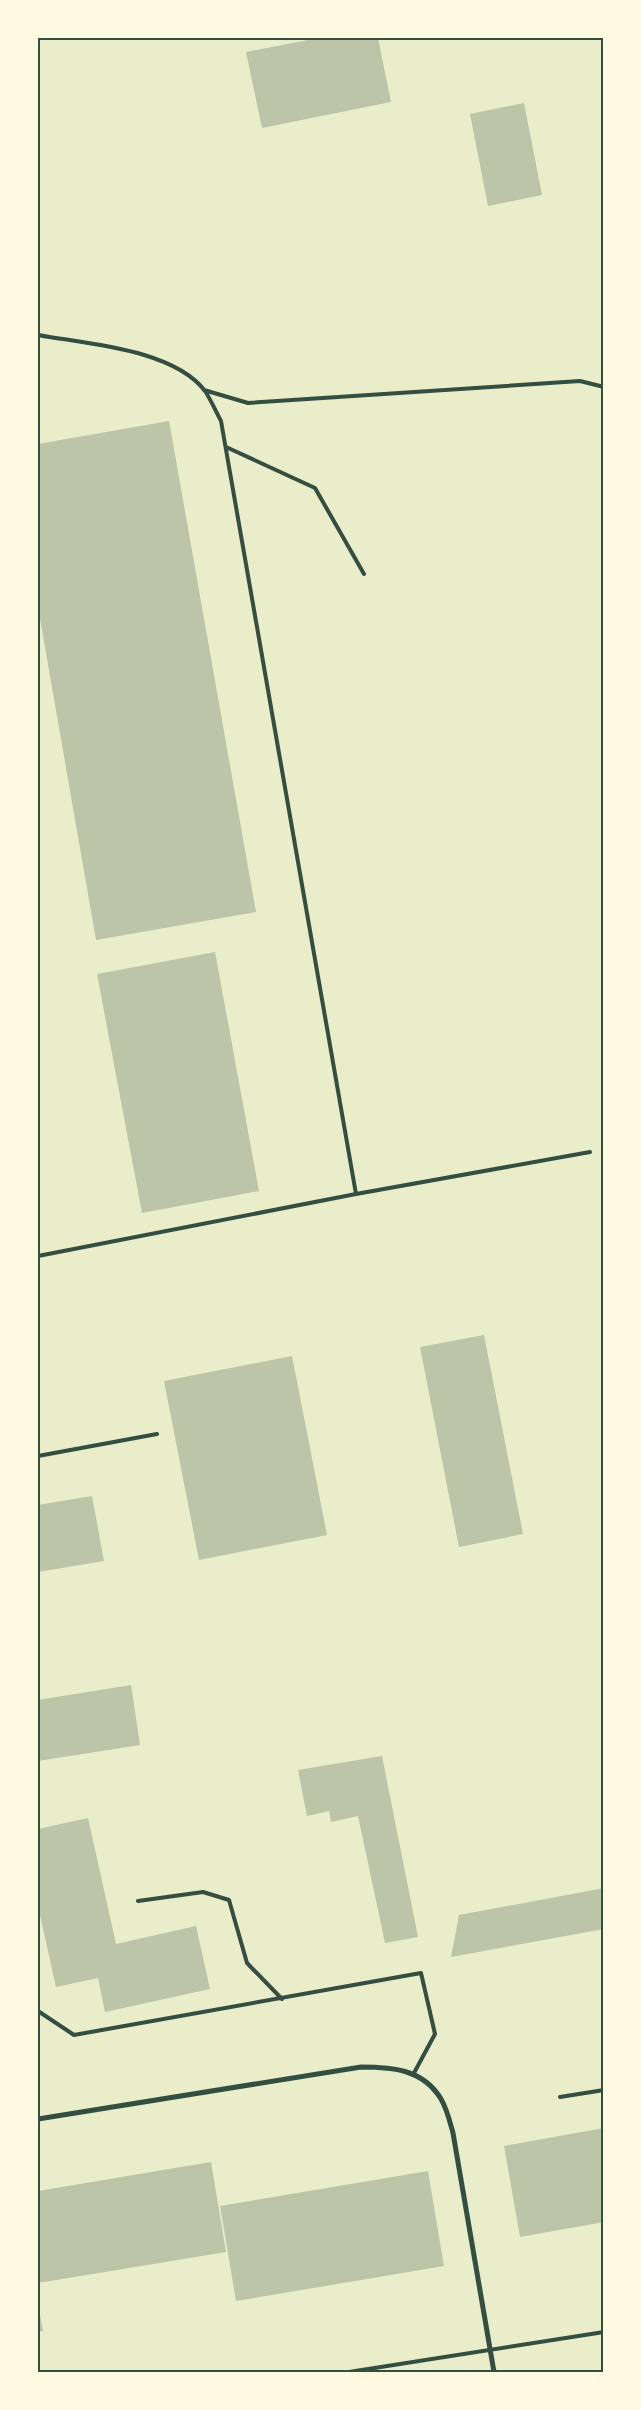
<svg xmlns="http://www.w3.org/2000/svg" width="641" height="2410" font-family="Poppins,sans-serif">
<rect width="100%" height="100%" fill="#e9edc9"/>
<!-- building -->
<path fill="#bcc5a7" d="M318 38H378L391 102 262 128 246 52Z
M524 103 542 195 488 206 470 114Z
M169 421 256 912 96 940 38 607V444Z
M215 952 259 1191 142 1213 97 974Z
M484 1335 523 1534 459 1547 420 1347Z
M292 1356 327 1535 199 1560 164 1381Z
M92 1496 104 1561 38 1572V1505Z
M131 1685 140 1745 38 1761V1700Z
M382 1756 418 1937 385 1943 358 1816 331 1822 329 1811 307 1816 298 1770Z
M88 1818 116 1944 196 1926 210 1989 105 2012 98 1978 56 1987 38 1906V1829Z
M604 1888V1929L451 1957 459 1915Z
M604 2128V2222L520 2237 504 2146Z
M211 2162 226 2252 38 2283V2191Z
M428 2171 444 2266 236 2301 220 2206Z
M38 2304 43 2331 38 2332Z"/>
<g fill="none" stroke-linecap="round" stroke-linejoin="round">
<!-- service -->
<path stroke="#344e41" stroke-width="4" d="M38 335C87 344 173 349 205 391 211 400 216 412 221 421L356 1194
M204 390 248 403 580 381 604 387
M226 447 315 488 364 574
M38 1256 356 1194 590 1152
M38 1456 157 1434
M138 1901 203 1892 229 1900 247 1963 282 1999
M38 2011 74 2035 421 1973 435 2034 414 2073
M560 2097 604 2090
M349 2372 604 2332"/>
<!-- minor -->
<path stroke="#344e41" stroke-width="5" d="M38 2119 361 2067C392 2067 423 2069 441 2099 447 2109 450 2122 453 2133L494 2372"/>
</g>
<!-- border -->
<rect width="641" height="2410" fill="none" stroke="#fefae0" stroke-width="78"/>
<rect x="39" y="39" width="563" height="2332" fill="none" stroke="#344e41" stroke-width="2"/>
</svg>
